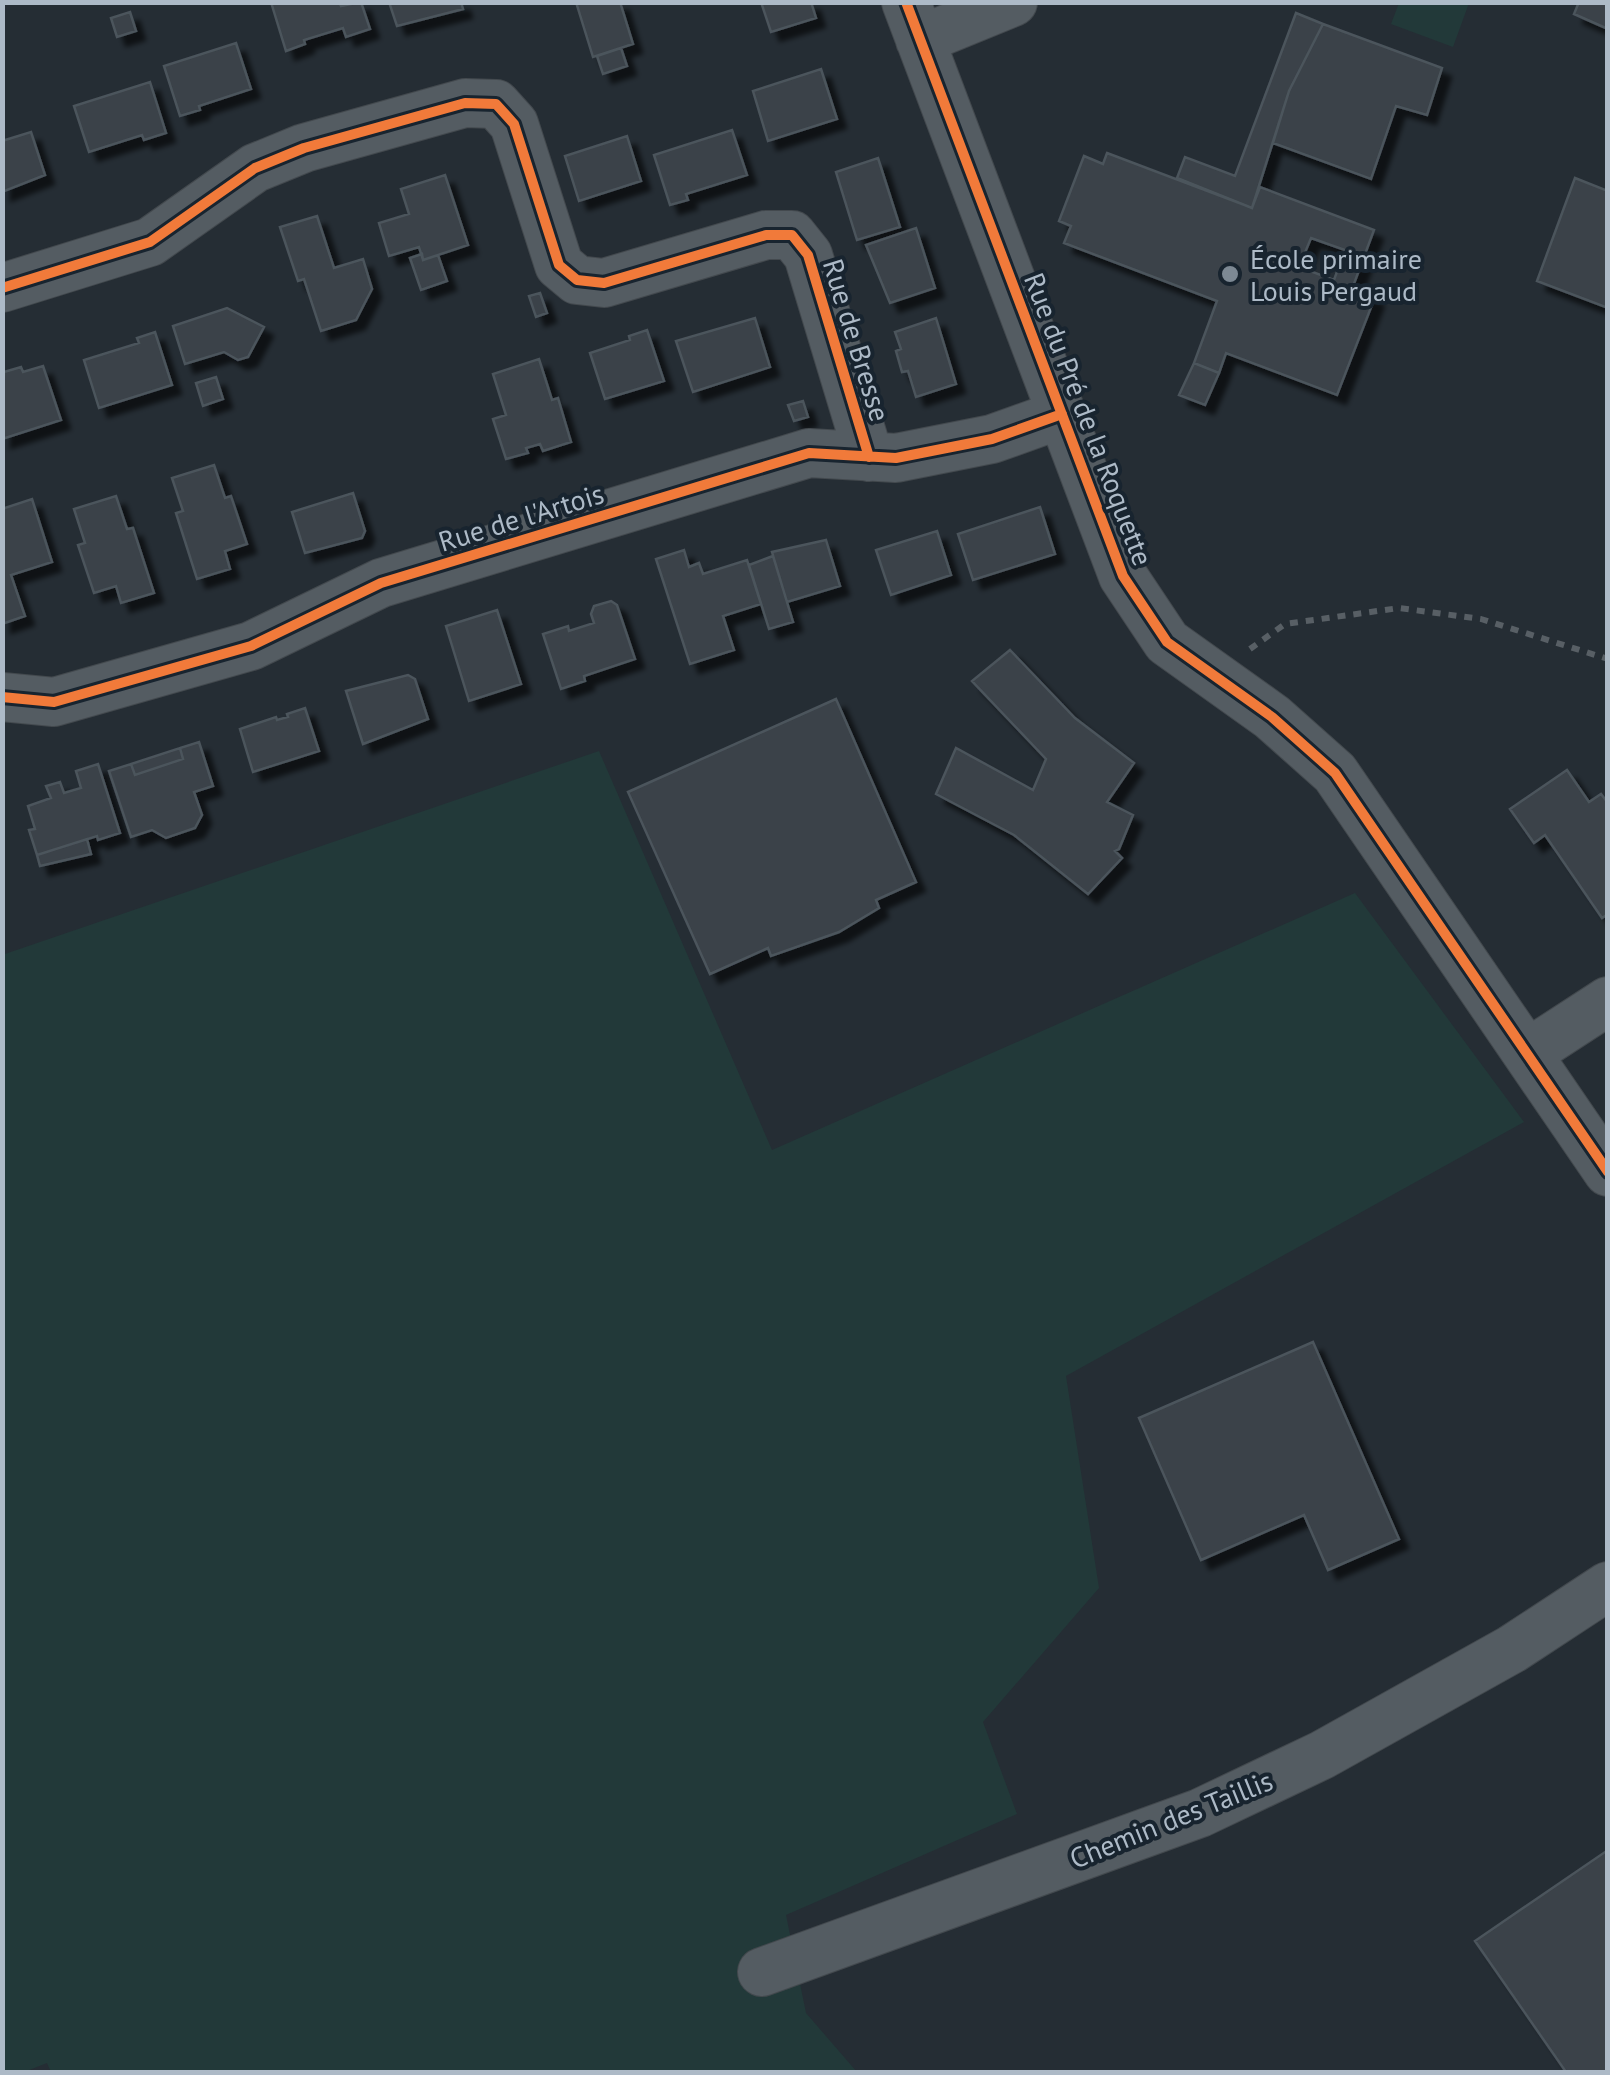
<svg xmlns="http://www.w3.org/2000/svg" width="1610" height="2075" font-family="'PT Sans',sans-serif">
<defs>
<filter id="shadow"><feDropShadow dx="9" dy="9" stdDeviation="2.5" flood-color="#0009"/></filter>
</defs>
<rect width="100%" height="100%" fill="#252d34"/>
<!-- green -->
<path fill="#223939" d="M1399 3V2L1469 3 1453 47 1391 24Z
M599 751 772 1150 1355 893 1524 1122 1066 1376 1099 1588 983 1722 1017 1814 786 1915 806 2013 857 2072H51L47 2063 24 2072H3L2 955Z"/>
<!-- building -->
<path fill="#3a4248" stroke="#4c545c" stroke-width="2.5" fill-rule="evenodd" filter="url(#shadow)" d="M271 2H339L341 6 361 2 370 29 346 37 343 28 304 40 305 44 286 51Z
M389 2H461L463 9 397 26Z
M576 2H620L633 44 593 57Z
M761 2H811L816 18 771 32Z
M1579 2H1608V29L1574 14Z
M130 12 136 31 117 37 111 18Z
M1296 13 1323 24 1289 91 1252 208 1177 178 1185 157 1235 176Z
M1323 24 1442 68 1427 115 1396 106 1371 179 1273 143 1289 91Z
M236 43 251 89 199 106 200 110 180 116 164 66Z
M621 48 627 66 603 74 597 56Z
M821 69 837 119 768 141 753 91Z
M150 82 166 133 144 140 142 135 89 152 74 106Z
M732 130 747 175 686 194 688 200 670 205 654 155Z
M31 132 45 175 2 192V141Z
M627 136 641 181 579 201 565 156Z
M1107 153 1252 208 1260 187 1374 230 1352 289 1375 297 1337 395 1226 353 1219 373 1194 363 1217 301 1064 243 1071 226 1059 221 1084 156 1103 164ZM1311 238 1345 250 1334 280 1299 267Z
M878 158 900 227 857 240 836 172Z
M445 175 468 245 423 260 419 247 389 256 379 223 409 214 401 189Z
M1575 178 1608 191V308L1537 281Z
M317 216 334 268 363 259 372 289 356 320 321 331 304 279 298 281 280 227Z
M916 228 935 288 890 303 866 245Z
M422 254 423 260 438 255 447 281 421 290 410 258Z
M540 293 547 313 536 317 529 296Z
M227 308 264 327 248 357 238 360 224 352 185 364 173 326Z
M755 318 770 367 693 392 676 341Z
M936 318 956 384 916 397 908 371 902 372 896 351 901 349 895 332Z
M647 330 664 381 605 399 590 353 630 340 629 336Z
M155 332 172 385 99 408 84 360 139 343 137 338Z
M539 359 552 400 558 398 571 442 543 451 540 444 526 448 528 453 506 459 493 419 506 415 493 374Z
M1194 363 1219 373 1205 405 1179 395Z
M43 366 61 420 2 439 4 372 21 367 23 372Z
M216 377 223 399 203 406 196 383Z
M803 401 808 417 794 421 788 405Z
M214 465 225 498 231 496 247 544 225 551 230 569 197 579 176 513 183 511 172 478Z
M353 493 365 531 362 538 305 553 292 512Z
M116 496 127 529 133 528 154 593 121 603 116 586 94 593 78 545 85 543 74 509Z
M32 499 52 562 11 575 25 616 2 624V509Z
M1040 507 1055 554 973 580 958 534Z
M937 531 951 575 891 595 876 550Z
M826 540 840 586 787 602 772 552Z
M684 550 689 567 699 563 703 574 747 560 761 604 723 616 734 650 690 664 656 559Z
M773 556 793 622 769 629 749 565Z
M611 601 617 605 635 659 584 676 585 681 561 689 543 634 568 626 569 631 594 623 591 614 594 606Z
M497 610 521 684 469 701 446 626Z
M1010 650 1075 718 1134 763 1107 802 1133 815 1119 849 1115 851 1122 858 1088 894 1014 835 936 794 956 748 1033 790 1046 759 972 681Z
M408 675 415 679 428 719 363 744 346 691Z
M836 699 916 882 876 900 879 908 839 932 771 956 768 948 710 974 628 792Z
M305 708 319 751 253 772 240 729 276 717 277 720 288 717 287 714Z
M199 742 213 786 194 792 202 815 195 828 166 838 152 830 131 837 109 771 131 764 135 775 183 759 180 748Z
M180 748 183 759 135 775 131 764Z
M98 764 120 833 98 840 97 836 37 855 29 830 35 829 28 806 51 798 46 786 60 782 64 793 81 788 76 771Z
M1567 770 1589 802 1601 794 1608 803V914L1602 918 1545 835 1534 843 1510 809Z
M87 839 91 854 40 866 37 855Z
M1313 1342 1399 1539 1328 1570 1304 1515 1201 1560 1139 1418Z
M1608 1850V2072H1566L1475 1941Z"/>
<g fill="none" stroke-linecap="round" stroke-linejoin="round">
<defs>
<path id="minor" d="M906 2 1123 576 1167 642 1272 717 1335 773 1608 1172
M920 40 1013 2
M2 288 150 242 255 168 304 148 465 103 496 104 514 124 559 265 577 280 604 283 766 235H792L808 255 869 457
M2 697 54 702 251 646 381 583 809 453 896 458 992 439 1062 414
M1528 1053 1608 1001
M762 1972 1200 1813 1322 1755 1512 1649 1608 1586"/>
</defs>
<!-- minor casing -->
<use href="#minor" stroke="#43494e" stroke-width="50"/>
<!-- path -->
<path stroke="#585f65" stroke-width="6" stroke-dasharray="8 8" stroke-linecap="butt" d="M1250 649 1285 624 1399 608 1481 619 1608 659"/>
<!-- minor -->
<use href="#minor" stroke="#545c62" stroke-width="48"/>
<defs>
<path id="cycleway" d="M906 2 1123 576 1167 642 1272 717 1335 773 1608 1172
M2 288 150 242 255 168 304 148 465 103 496 104 514 124 559 265 577 280 604 283 766 235H792L808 255 869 457
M2 697 54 702 251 646 381 583 809 453 896 458 992 439 1062 414"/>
</defs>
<!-- cycleway casing -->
<use href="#cycleway" stroke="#18242f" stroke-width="16"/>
<!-- cycleway -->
<use href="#cycleway" stroke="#f17a3a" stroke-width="10"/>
</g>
<!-- markers -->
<circle fill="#7d8994" stroke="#18242f" stroke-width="4" cx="1230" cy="274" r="10"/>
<g text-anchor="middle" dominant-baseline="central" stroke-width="8" stroke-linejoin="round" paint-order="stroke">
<!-- poi labels -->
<g font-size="28" fill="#adbac7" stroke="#18242f" text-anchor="start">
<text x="1250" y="258">École primaire<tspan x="1250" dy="32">Louis Pergaud</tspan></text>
</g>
<!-- street labels -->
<g font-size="28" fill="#adbac7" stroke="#18242f">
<text transform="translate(857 340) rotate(73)">Rue de Bresse</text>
<text transform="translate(1089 419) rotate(69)">Rue du Pré de la Roquette</text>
<text transform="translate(521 517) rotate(-17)">Rue de l'Artois</text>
<text transform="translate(1171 1819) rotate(-22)">Chemin des Taillis</text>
</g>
</g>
<!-- border -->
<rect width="1610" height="2075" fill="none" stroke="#adbac7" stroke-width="10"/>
</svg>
